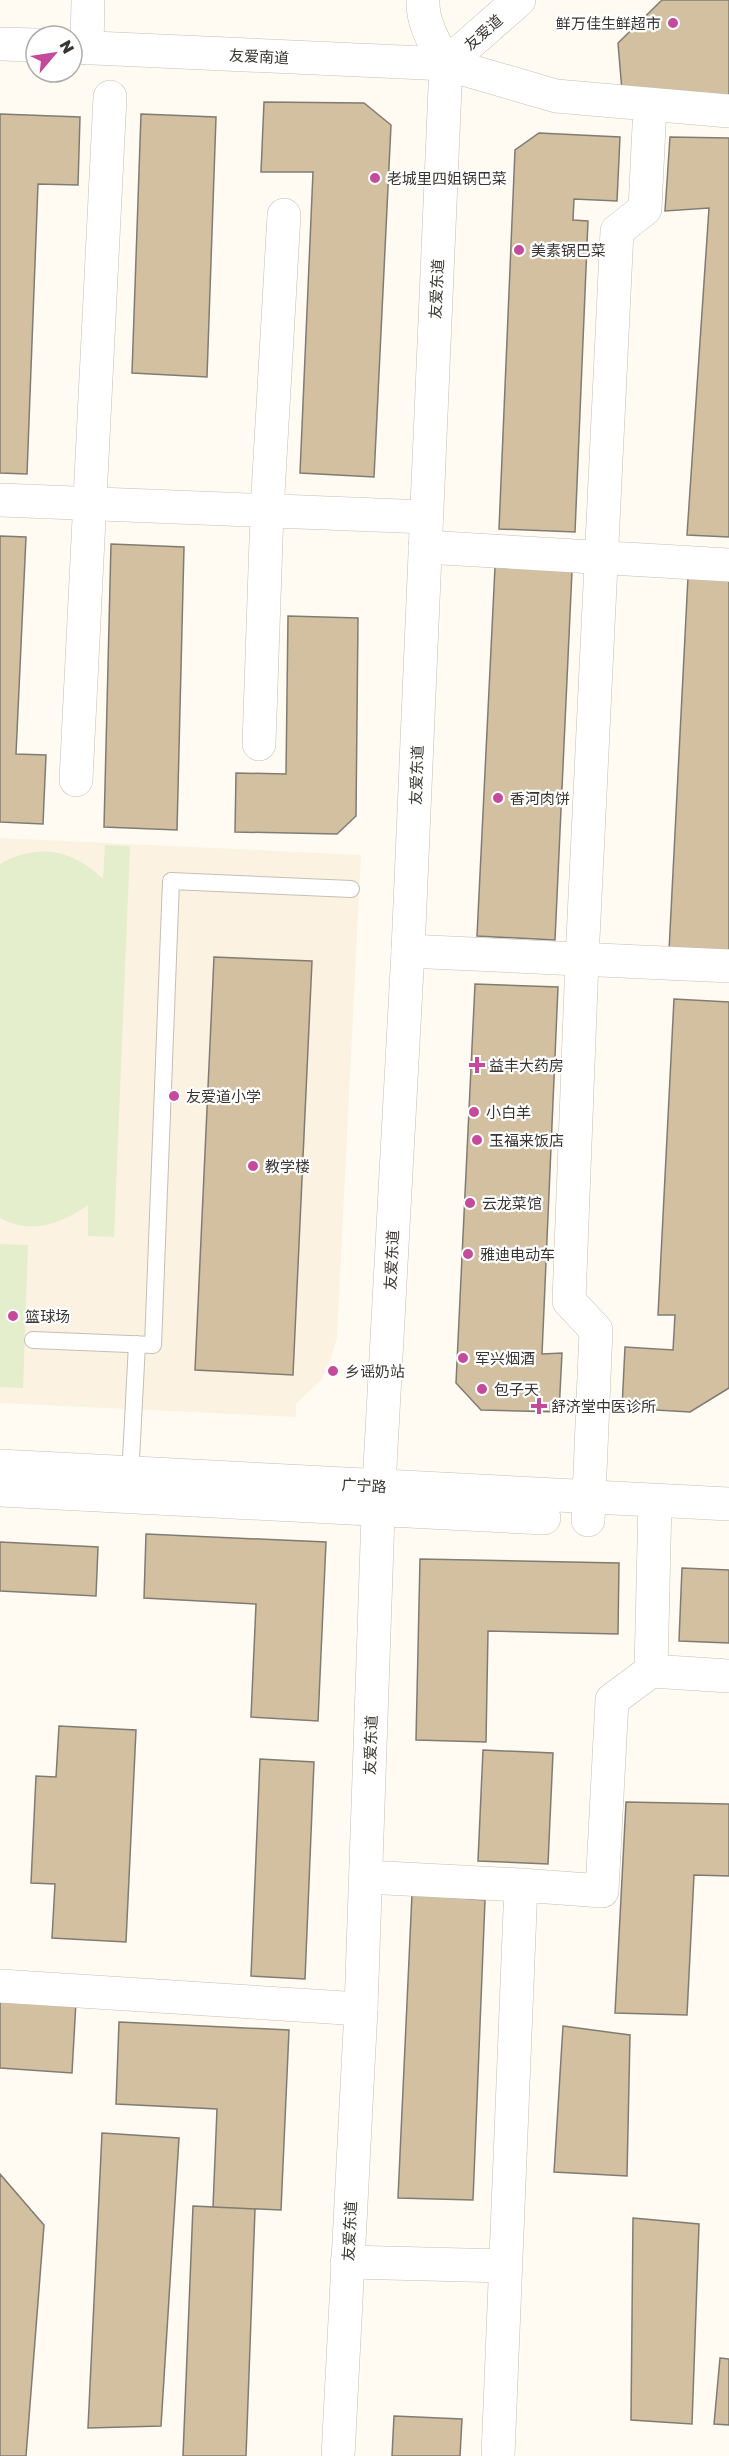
<svg xmlns="http://www.w3.org/2000/svg" width="729" height="2456" font-family="'Golos Text','Noto Sans SC',sans-serif">
<rect width="100%" height="100%" fill="#fffaf2"/>
<!-- built -->
<path fill="#fbf2e1" d="M0 838 361 855 337 1338 330 1361 321 1380 296 1404V1417L0 1403Z"/>
<!-- green -->
<path fill="#e4edcc" d="M105 845 130 846 114 1237 88 1236V1205C61 1224 31 1235 0 1218V864C38 843 72 849 103 879Z
M0 1244 28 1245 23 1388 0 1387Z"/>
<!-- building -->
<path fill="#d2c0a0" stroke="#817c73" stroke-width="1.5" d="M662 0H729V98L622 91 618 43Z
M264 102 364 103 391 125 374 477 300 473 313 172H261Z
M0 114 80 117 78 185 38 184 27 474 0 473Z
M141 114 216 117 207 377 132 373Z
M539 133 620 137 617 201 574 199 573 220 588 221 575 532 499 529 515 150Z
M670 137 729 138V537L687 535 709 208 665 211Z
M0 536 26 537 16 754 46 755 43 824 0 822Z
M111 544 184 547 177 830 104 827Z
M495 567 572 571 555 940 477 936Z
M688 577 729 579V954L669 951Z
M288 616 358 618 356 816 337 834 235 832 236 773 286 774Z
M214 957 312 961 293 1375 195 1370Z
M475 984 558 987 542 1354 562 1353 559 1412 481 1410 456 1383Z
M674 999 729 1002V1388L690 1412 622 1408 625 1347 673 1350 675 1315H658Z
M146 1534 326 1542 318 1721 251 1717 256 1604 144 1598Z
M0 1542 98 1547 96 1596 0 1591Z
M420 1559 619 1563 618 1634 488 1631 486 1742 416 1740Z
M682 1568 729 1570V1643L679 1641Z
M59 1726 136 1730 126 1942 52 1938 55 1884 31 1883 36 1776 56 1777Z
M483 1750 553 1753 548 1864 478 1861Z
M260 1759 314 1762 305 1979 251 1976Z
M626 1802 729 1804V1876L694 1875 687 2015 615 2013Z
M412 1894 485 1900 473 2200 398 2198Z
M0 1997 76 2001 72 2073 0 2068Z
M119 2022 289 2030 281 2210 213 2207 217 2109 116 2104Z
M563 2026 630 2035 627 2176 554 2172Z
M102 2133 179 2138 161 2426 88 2428Z
M0 2174 44 2225 26 2456H0Z
M193 2206 255 2209 246 2456H183Z
M633 2218 699 2224 692 2424 631 2420Z
M720 2358 729 2359V2425L714 2424Z
M394 2416 462 2419 460 2456H392Z"/>
<g fill="none" stroke-linecap="round" stroke-linejoin="round">
<defs>
<path id="service" d="M33 1340 153 1345 171 881 351 889
M130 1478 137 1344"/>
<path id="minor" d="M423 0C422 23 435 44 446 64L556 96 729 111
M87 48 88 0
M0 500 426 517
M425 547 729 565
M259 744 267 511 284 215
M76 780 110 97
M408 951 729 966
M588 1520 596 1330 569 1301 582 960 617 231 645 209 650 105
M651 1671 655 1501
M366 1877 521 1885
M0 1986 361 2009
M347 2262 506 2266
M498 2456 521 1885 602 1891 612 1700 651 1671 729 1676"/>
<path id="tertiary" d="M0 44 36 45
M72 47 446 64
M446 64 519 0
M0 1466 729 1504
M0 1490 544 1518
M338 2456 361 2009 379 1486 408 951 446 64"/>
</defs>
<!-- service casing -->
<use href="#service" stroke="#c4bfb5" stroke-width="18"/>
<!-- minor casing -->
<use href="#minor" stroke="#c4bfb5" stroke-width="34"/>
<!-- tertiary casing -->
<use href="#tertiary" stroke="#c4bfb5" stroke-width="34"/>
<!-- service -->
<use href="#service" stroke="#fff" stroke-width="16"/>
<!-- minor -->
<use href="#minor" stroke="#fff" stroke-width="33"/>
<!-- tertiary -->
<use href="#tertiary" stroke="#fff" stroke-width="33"/>
</g>
<!-- markers -->
<g fill="#c44a9c" stroke="#fff" stroke-width="2">
<circle cx="673" cy="23" r="6"/>
<circle cx="375" cy="178" r="6"/>
<circle cx="519" cy="250" r="6"/>
<circle cx="498" cy="798" r="6"/>
<path d="M474 1056h6v6h6v6h-6v6h-6v-6h-6v-6h6z"/>
<circle cx="174" cy="1096" r="6"/>
<circle cx="474" cy="1112" r="6"/>
<circle cx="477" cy="1140" r="6"/>
<circle cx="253" cy="1166" r="6"/>
<circle cx="470" cy="1203" r="6"/>
<circle cx="468" cy="1254" r="6"/>
<circle cx="13" cy="1316" r="6"/>
<circle cx="463" cy="1358" r="6"/>
<circle cx="333" cy="1371" r="6"/>
<circle cx="482" cy="1389" r="6"/>
<path d="M536 1397h6v6h6v6h-6v6h-6v-6h-6v-6h6z"/>
</g>
<g text-anchor="middle" dominant-baseline="central" stroke-width="4.5" stroke-linejoin="round" paint-order="stroke">
<!-- poi labels -->
<g font-size="15" fill="#373531" stroke="#fff" text-anchor="start">
<text x="661" y="23" text-anchor="end">鲜万佳生鲜超市</text>
<text x="387" y="178">老城里四姐锅巴菜</text>
<text x="531" y="250">美素锅巴菜</text>
<text x="510" y="798">香河肉饼</text>
<text x="489" y="1065">益丰大药房</text>
<text x="186" y="1096">友爱道小学</text>
<text x="486" y="1112">小白羊</text>
<text x="489" y="1140">玉福来饭店</text>
<text x="265" y="1166">教学楼</text>
<text x="482" y="1203">云龙菜馆</text>
<text x="480" y="1254">雅迪电动车</text>
<text x="25" y="1316">篮球场</text>
<text x="475" y="1358">军兴烟酒</text>
<text x="345" y="1371">乡谣奶站</text>
<text x="494" y="1389">包子天</text>
<text x="551" y="1406">舒济堂中医诊所</text>
</g>
<!-- street labels -->
<g font-size="15" fill="#373531" stroke="#fff">
<text transform="translate(483 32) rotate(-41)">友爱道</text>
<text transform="translate(259 56) rotate(3)">友爱南道</text>
<text transform="translate(436 289) rotate(-87)">友爱东道</text>
<text transform="translate(416 775) rotate(-88)">友爱东道</text>
<text transform="translate(391 1260) rotate(-87)">友爱东道</text>
<text transform="translate(364 1485) rotate(3)">广宁路</text>
<text transform="translate(370 1745) rotate(-88)">友爱东道</text>
<text transform="translate(349 2231) rotate(-87)">友爱东道</text>
</g>
</g>
<!-- north arrow -->
<g transform="translate(54 54) rotate(61)"><circle r="28" fill="#ffffff" stroke="#afaead" stroke-width="1.5"/>
<path d="M0-4.5L10 22L0 15L-10 22Z" fill="#c44a9c"/>
<text y="-9" font-size="16" font-weight="bold" text-anchor="middle" fill="#373531">N</text>
</g>
</svg>
